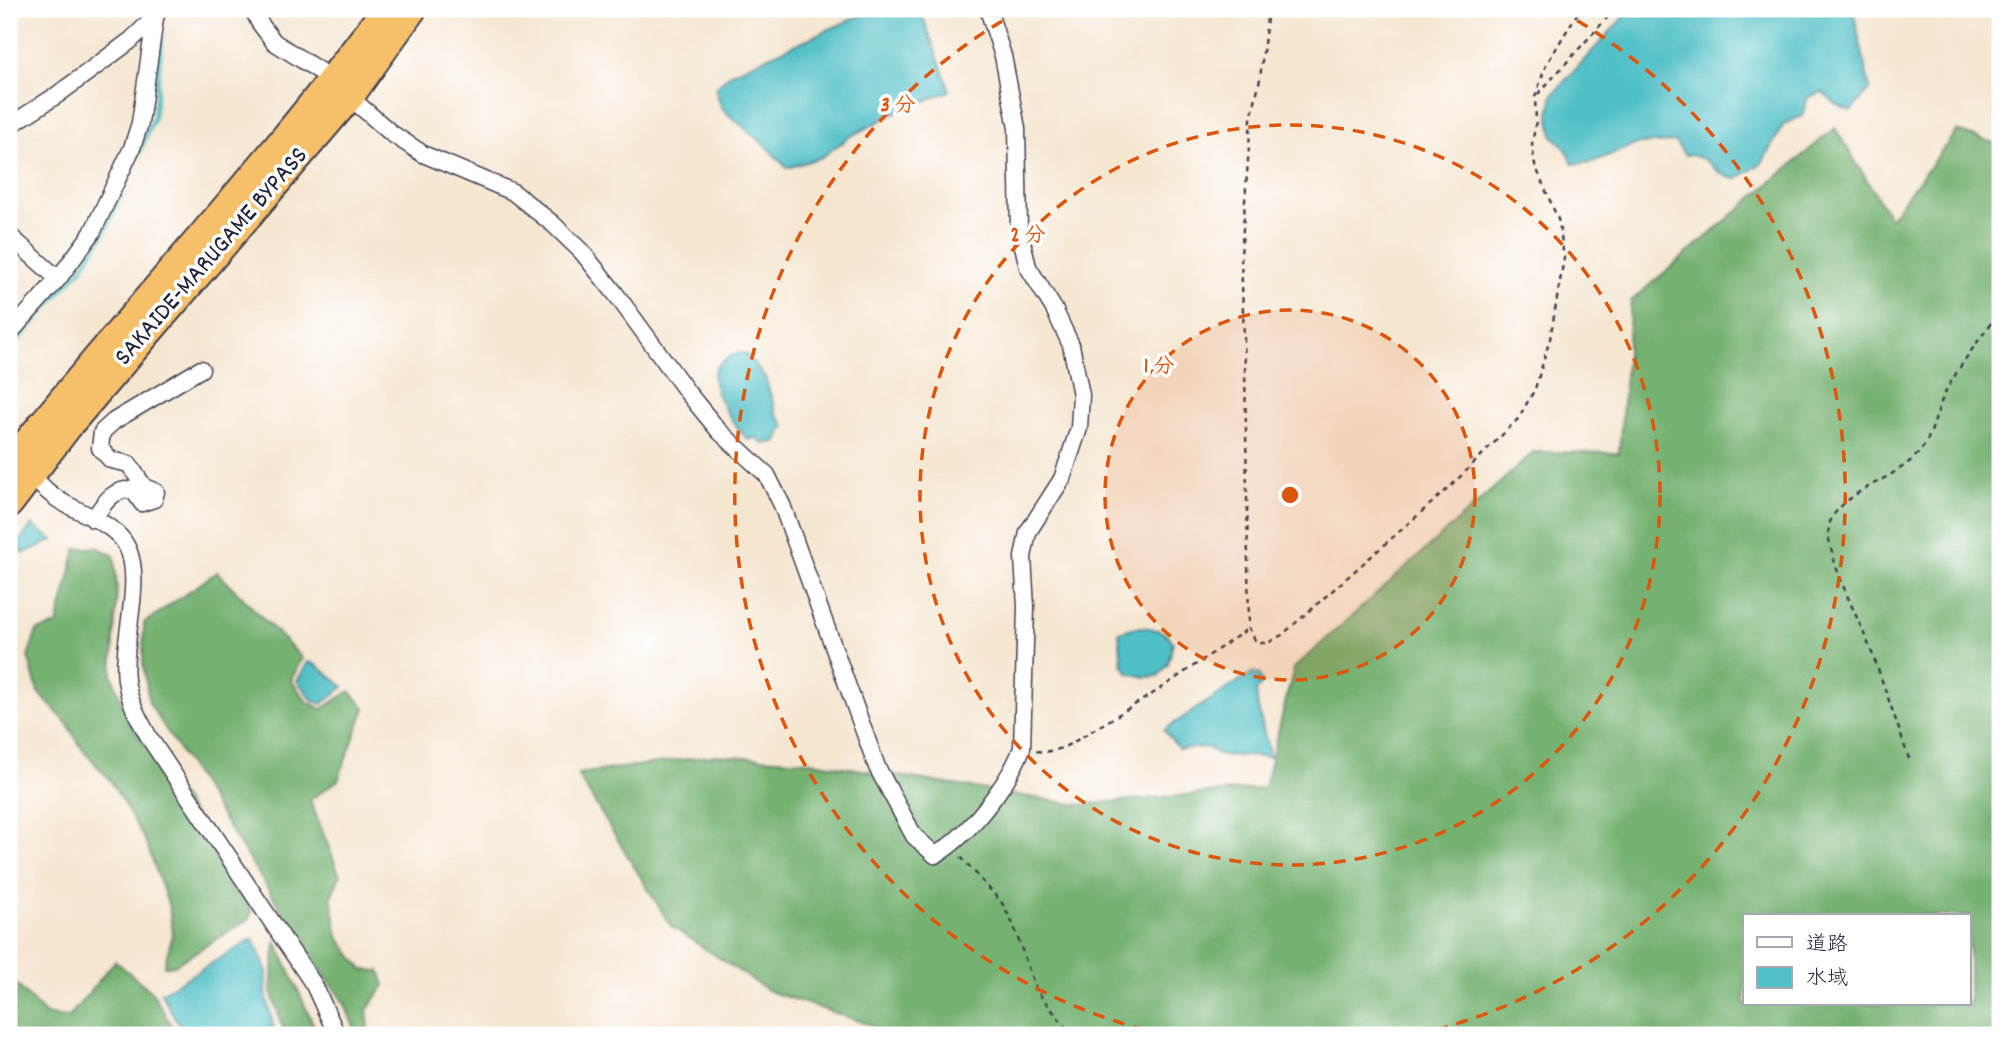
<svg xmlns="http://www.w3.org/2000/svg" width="2009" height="1044" font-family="Dekko,'Klee One',sans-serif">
<rect width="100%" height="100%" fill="#fff"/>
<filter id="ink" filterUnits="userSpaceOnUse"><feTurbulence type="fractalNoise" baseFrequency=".0143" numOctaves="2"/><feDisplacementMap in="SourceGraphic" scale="14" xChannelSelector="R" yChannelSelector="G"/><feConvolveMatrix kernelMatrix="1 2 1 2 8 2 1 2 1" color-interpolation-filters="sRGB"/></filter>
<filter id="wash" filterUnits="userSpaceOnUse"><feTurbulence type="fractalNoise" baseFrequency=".00686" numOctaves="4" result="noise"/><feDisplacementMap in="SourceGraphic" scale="28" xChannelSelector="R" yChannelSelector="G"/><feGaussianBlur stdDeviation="1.57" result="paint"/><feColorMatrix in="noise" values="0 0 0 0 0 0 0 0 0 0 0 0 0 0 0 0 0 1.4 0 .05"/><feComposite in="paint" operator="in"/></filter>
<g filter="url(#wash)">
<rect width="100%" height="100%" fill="#f5e6d0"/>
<!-- forest -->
<path fill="#74b171" stroke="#4b6a56" stroke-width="2" fill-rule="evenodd" d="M1835 128 1890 218 1957 131 2000 145V1035H882L874 1026 769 991 671 926 577 774 716 755 807 761 1079 805 1264 788 1294 668 1534 452 1619 453 1631 301ZM1745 916H1969V1004H1745Z
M97 547 114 556 117 588 112 675 128 719 224 859 252 911 249 919 174 965 164 966 173 933 169 907 146 842 110 780 83 750 66 722 38 692 28 656 37 631 57 625 76 549Z
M217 572 302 658 291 680 307 702 322 709 350 691 365 708 338 780 310 800 340 876 331 896 338 937 363 970 380 971 385 985 367 1010 369 1026 360 1035H357L345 1004 313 959 149 703 143 662 144 623Z
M276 941 318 1035H285L271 991Z
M115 961 152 992 177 1035H9V977L46 1015 69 1017Z"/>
<!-- water -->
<path fill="#50bfc6" stroke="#397080" stroke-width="2" d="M883 9H917L924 20 950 91 893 114 849 137 822 157 787 168 764 144 722 109 715 88 731 73 859 16Z
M1631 9H1853L1870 89 1851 111 1837 105 1823 92 1808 97 1802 116 1784 124 1762 163 1736 179C1711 175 1713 155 1685 155L1675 142 1637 144 1592 162 1573 164 1566 149 1553 136 1549 113 1553 94Z
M737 353H745L765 377 776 413 785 426 776 442 763 444 756 437 749 440C736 430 707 387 715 370 718 362 730 357 737 353Z
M32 525 53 540 24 553 16 546Z
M1136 627C1149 627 1166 630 1173 642L1168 664 1158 676 1145 677 1129 673 1122 664 1119 632Z
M308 662 316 665 344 687 322 704 313 701 297 681Z
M1253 672 1259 674 1262 683 1256 692 1258 708 1270 757 1219 755 1207 747 1179 749 1164 730Z
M253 939 267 971 266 994 275 1035H185L161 993Z"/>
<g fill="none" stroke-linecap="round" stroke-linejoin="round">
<!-- stream -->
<path stroke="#50bfc6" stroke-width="4.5" d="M9 350 82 268 105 232 154 117 162 40"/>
</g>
</g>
<g filter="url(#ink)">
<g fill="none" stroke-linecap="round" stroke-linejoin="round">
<defs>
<path id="street" d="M253 9 259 22 274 42 321 72 391 133 423 154 513 192 553 224 582 252 615 293 688 393 719 431 767 475 782 505 877 767 914 836 935 855C967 838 1010 782 1022 748L1026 607 1023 557 1028 532 1062 479 1079 428 1081 395 1071 345 1054 309 1028 267 1019 229 1017 128 1003 56 988 9
M9 126 57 95 130 41 156 16
M9 235 58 279
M9 334 58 279 92 233 132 148 140 123 155 18
M30 474C40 485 50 495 62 502 83 514 117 525 127 547 144 581 121 641 126 680 129 702 139 719 150 739L314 985 337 1035
M93 519C104 504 112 488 133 490L142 503 154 499 156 492 144 487 129 464 111 460 100 448 102 432 114 421 201 369"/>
<path id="highway" d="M9 466C131 311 269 169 386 9
M9 503 70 423 349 97 412 9"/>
</defs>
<!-- street casing -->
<use href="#street" stroke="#423f51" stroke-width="19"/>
<!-- highway casing -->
<use href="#highway" stroke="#423f51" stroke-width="32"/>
<!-- path -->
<path stroke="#423f51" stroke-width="2.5" stroke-dasharray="5 5" stroke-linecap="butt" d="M1268 9 1260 79 1251 119 1241 256 1245 367 1249 628 1255 640 1266 644 1282 635 1451 486 1518 419 1535 389 1550 339 1564 258 1559 222 1535 165 1532 145 1536 121 1535 97 1546 65 1580 9
M1538 94 1615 9
M1036 751C1049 753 1061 749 1072 743L1157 691 1249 628
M1909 759C1897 724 1885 688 1872 653 1858 617 1838 582 1830 544 1827 533 1828 522 1835 513 1857 485 1899 478 1921 450 1934 433 1936 410 1946 391 1961 363 1981 337 2000 311
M961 857 1002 903 1013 924 1036 990 1072 1035"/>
<!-- street -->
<use href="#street" stroke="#fff" stroke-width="16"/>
<!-- highway -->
<use href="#highway" stroke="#f6c06b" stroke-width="28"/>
</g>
</g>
<!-- distance rings -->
<circle cx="1290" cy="495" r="185" fill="#de560e" fill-opacity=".12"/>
<g fill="none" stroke="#de560e" stroke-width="3.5" stroke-dasharray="12 9">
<circle cx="1290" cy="495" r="185"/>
<circle cx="1290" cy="495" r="370"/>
<path d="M1165 1035A554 554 0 0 1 1021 10M1559 10A554 554 0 0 1 1415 1035"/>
</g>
<g text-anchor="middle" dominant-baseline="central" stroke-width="7" stroke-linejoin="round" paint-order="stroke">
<!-- street labels -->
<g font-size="26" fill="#22223b" stroke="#fff">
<text transform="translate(212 257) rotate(-49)">SAKAIDE-MARUGAME BYPASS</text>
</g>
</g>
<circle cx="1290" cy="495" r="10" fill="#de560e" stroke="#fff" stroke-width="3.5"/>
<g font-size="21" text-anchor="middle" font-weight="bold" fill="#de560e" stroke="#fff" stroke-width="7" stroke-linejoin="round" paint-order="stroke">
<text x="898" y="111">3 分</text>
<text x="1028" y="241">2 分</text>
<text x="1159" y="372">1 分</text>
</g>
<!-- margin -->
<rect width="2009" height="1044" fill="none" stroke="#fff" stroke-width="35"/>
<!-- legend -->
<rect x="1743" y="914" width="228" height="91" fill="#ffffff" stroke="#a7a7b1" stroke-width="2"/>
<rect x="1757" y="937" width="35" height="10" fill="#ffffff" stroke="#a7a7b1" stroke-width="2"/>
<text x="1806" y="950" font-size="21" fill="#22223b">道路</text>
<rect x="1757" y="967" width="35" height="21" fill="#50bfc6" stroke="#a7a7b1" stroke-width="2"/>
<text x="1806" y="984" font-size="21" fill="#22223b">水域</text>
</svg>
